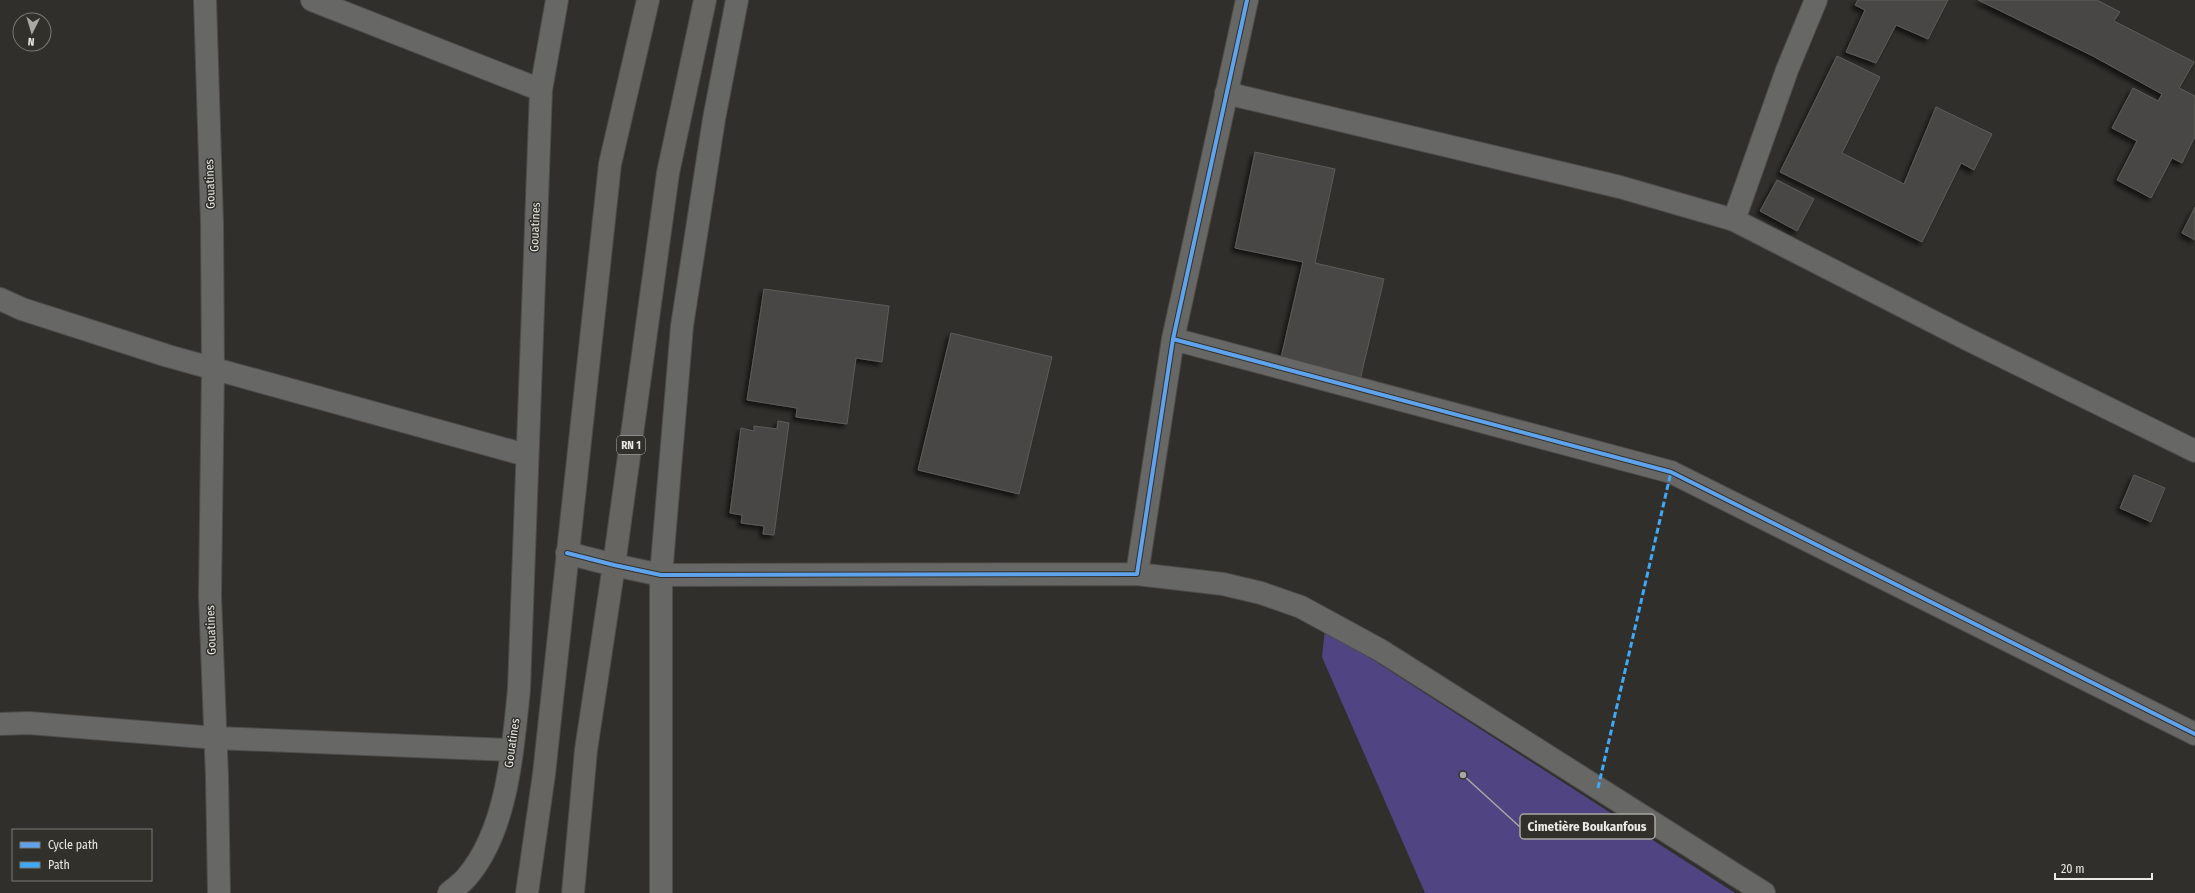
<svg xmlns="http://www.w3.org/2000/svg" width="2195" height="893" font-family="'Fira Sans Condensed',sans-serif">
<defs>
<filter id="shadow"><feDropShadow dx="-3.5" dy="3.5" stdDeviation="2" flood-color="#0009"/></filter>
</defs>
<rect width="100%" height="100%" fill="#302f2b"/>
<!-- green -->
<path fill="#504582" d="M1325 629 1735 893H1425L1322 657Z"/>
<!-- building -->
<path fill="#484744" stroke="#5c5c59" filter="url(#shadow)" d="M1858 0H1948L1928 39 1896 25 1876 63 1846 52 1865 10 1855 5Z
M1978 0H2097L2120 12 2114 21 2194 62 2179 88 2195 96V136L2182 163 2172 158 2151 198 2117 180 2137 141 2112 128 2133 88 2158 101 2162 94 2091 55Z
M1837 56 1880 77 1842 153 1904 184 1936 107 1992 134 1974 170 1961 163 1922 242 1780 172Z
M1255 152 1335 169 1315 263 1384 279 1360 380 1280 362 1303 262 1235 248Z
M1777 180 1814 199 1797 231 1760 211Z
M2195 207V240L2182 233Z
M764 289 889 306 882 362 856 358 847 424 796 417 797 408 747 400Z
M951 333 1052 357 1019 494 918 470Z
M778 421 789 423 774 535 763 534 764 526 741 523 742 515 730 513 741 428 754 431V426L777 429Z
M2134 475 2165 488 2151 522 2120 508Z"/>
<g fill="none" stroke-linecap="round" stroke-linejoin="round">
<defs>
<path id="street" d="M205 0 212 223 213 368 210 596 217 777 219 893
M312 0 541 90
M1226 93 1620 187 1734 220 1967 339 2195 451
M1734 220 1787 70 1816 0
M0 299 22 309 168 356 526 455
M1173 339 1671 472 2195 734
M567 553 614 565 661 575 1137 574 1173 339 1247 0
M1137 574 1223 584 1261 593 1301 607 1380 650 1764 893
M0 724 29 723 216 738 512 750
M449 893C455 888 462 883 467 877 508 829 513 748 519 689L541 90 557 0
M661 893V575L682 326 714 119 737 0"/>
<path id="highway" d="M527 893 544 774 610 164 648 0
M573 893 586 750 614 565 668 173 705 0"/>
</defs>
<!-- street casing -->
<use href="#street" stroke="#4d4c4a" stroke-width="24"/>
<!-- highway casing -->
<use href="#highway" stroke="#4d4c4a" stroke-width="24"/>
<!-- street -->
<use href="#street" stroke="#676766" stroke-width="22"/>
<!-- highway -->
<use href="#highway" stroke="#666562" stroke-width="22"/>
<!-- quiet -->
<path stroke="#3fa9f5" stroke-width="3" stroke-dasharray="6 3" stroke-linecap="butt" d="M1598 788 1671 472"/>
<defs>
<path id="cycleway" d="M1173 339 1671 472 2195 734
M567 553 614 565 661 575 1137 574 1173 339 1247 0"/>
</defs>
<!-- cycleway casing -->
<use href="#cycleway" stroke="#31302a" stroke-width="6"/>
<!-- cycleway -->
<use href="#cycleway" stroke="#60a3ed" stroke-width="4"/>
</g>
<g text-anchor="middle" dominant-baseline="central" stroke-width="3" stroke-linejoin="round" paint-order="stroke">
<!-- shield labels -->
<rect fill="#31302a" stroke="#b2b2ad" stroke-width="1" x="617" y="436" width="28" height="18" rx="3"/>
<g font-size="11" font-weight="bold" fill="#e9e9e5">
<text x="631" y="445">RN 1</text>
</g>
<!-- street labels -->
<g font-size="12" fill="#e9e9e5" stroke="#31302a">
<text transform="translate(210 184) rotate(-92)">Gouatines</text>
<text transform="translate(535 227) rotate(-88)">Gouatines</text>
<text transform="translate(211 630) rotate(-92)">Gouatines</text>
<text transform="translate(512 743) rotate(-82)">Gouatines</text>
</g>
</g>
<!-- callouts -->
<path fill="none" stroke="#a8a8a4" stroke-width="1.5" d="M1463 775L1520 827"/>
<circle fill="#a8a8a4" stroke="#31302a" stroke-width="1.5" cx="1463" cy="775" r="4"/>
<rect fill="#31302a" stroke="#a8a8a4" stroke-width="1.5" x="1520" y="814" width="135" height="25" rx="4"/>
<g font-size="13" text-anchor="middle" font-weight="bold" fill="#e9e9e5">
<text x="1587" y="831">Cimetière Boukanfous</text>
</g>
<!-- legend -->
<rect x="12" y="829" width="140" height="52" fill="#31302a" stroke="#7b7a75"/>
<rect x="20" y="842" width="20" height="6" fill="#60a3ed" stroke="#7b7a75"/>
<text x="48" y="849" font-size="12" fill="#e9e9e5">Cycle path</text>
<rect x="20" y="862" width="20" height="6" fill="#3fa9f5" stroke="#7b7a75"/>
<text x="48" y="869" font-size="12" fill="#e9e9e5">Path</text>
<!-- north arrow -->
<g transform="translate(32 32) rotate(185)"><circle r="19" fill="#31302a" stroke="#7b7a75"/>
<path d="M0-3L7 15L0 10L-7 15Z" fill="#a8a8a4"/>
<text y="-6" font-size="11" font-weight="bold" text-anchor="middle" fill="#e9e9e5">N</text>
</g>
<!-- scale -->
<path d="M2055 873v6h97v-6" fill="none" stroke="#e9e9e5" stroke-width="2"/>
<text x="2061" y="873" font-size="12" fill="#e9e9e5" stroke="#31302a" stroke-width="3" paint-order="stroke">20 m</text>
</svg>
